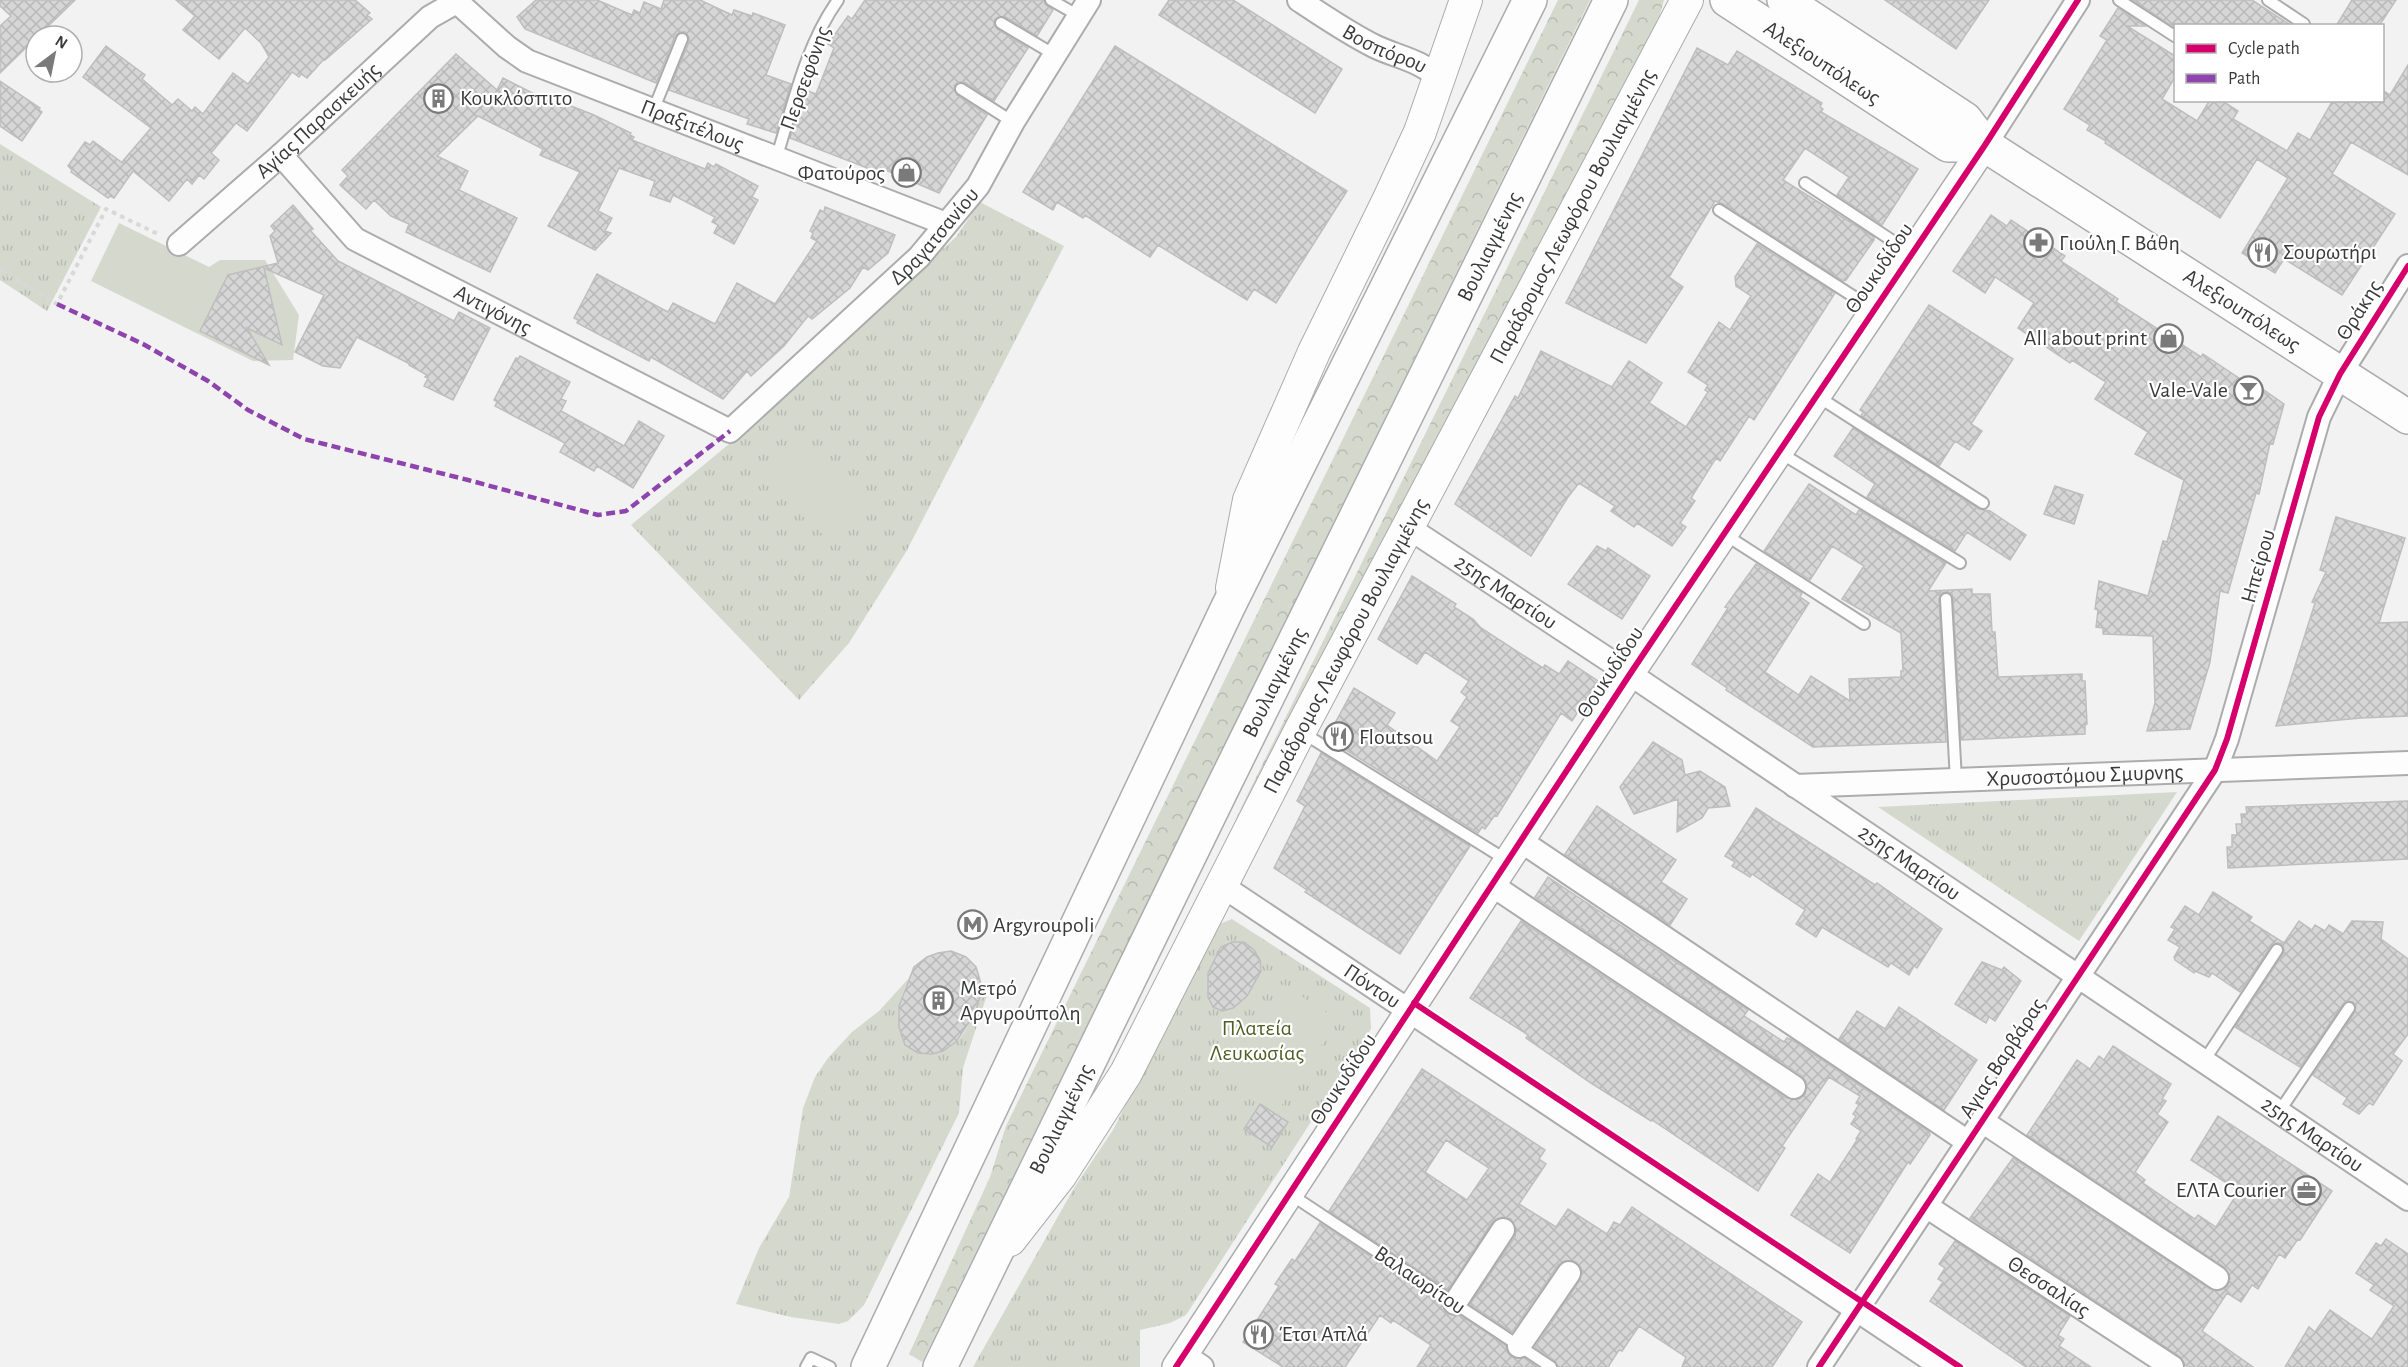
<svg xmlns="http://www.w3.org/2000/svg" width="2408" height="1367" font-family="'Alegreya Sans',sans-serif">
<defs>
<pattern id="grass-tufts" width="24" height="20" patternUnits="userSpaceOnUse" patternTransform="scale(1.5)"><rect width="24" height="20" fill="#d5d9cd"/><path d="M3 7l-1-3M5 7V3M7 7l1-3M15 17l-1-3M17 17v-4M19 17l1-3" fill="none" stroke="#b8bbb1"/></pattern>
<pattern id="forest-crowns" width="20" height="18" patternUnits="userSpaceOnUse" patternTransform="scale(1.5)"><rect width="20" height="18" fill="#d5d9cd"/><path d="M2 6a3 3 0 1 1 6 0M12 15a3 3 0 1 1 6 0" fill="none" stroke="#b8bbb1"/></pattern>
<pattern id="building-cross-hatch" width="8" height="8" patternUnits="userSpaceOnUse" patternTransform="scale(1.5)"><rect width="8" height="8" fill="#d6d6d6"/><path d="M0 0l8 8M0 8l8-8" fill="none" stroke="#b8b8b8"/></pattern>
</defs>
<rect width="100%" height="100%" fill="#f2f2f2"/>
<!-- grass -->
<path fill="url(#grass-tufts)" d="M0 144 101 207 47 311 0 280Z
M980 202 1064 246 906 552 849 643 799 700 631 525 729 444 956 237Z
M2177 792 2079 941 1878 807Z
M1232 919 1370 1008 1371 1029 1186 1315 1170 1323 1140 1330V1367H973L1074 1188 1113 1130 1214 929 1222 923Z
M909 978C893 1016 894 1020 918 1053 964 1058 975 1017 980 980L987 995 963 1068 959 1113 864 1305 848 1321 839 1324 791 1317 736 1304 759 1248 789 1197 803 1108 815 1077 828 1058 852 1032 879 1011Z"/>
<!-- forest -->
<path fill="url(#forest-crowns)" d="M1558 0H1590L922 1362 909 1354 990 1177 1006 1126Z
M1639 0H1664L1657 25 1357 601 1234 822Z"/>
<!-- garden -->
<path fill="#d5d9cd" d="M119 223 209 267 220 260H265L299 315 293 360 253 361 91 281Z
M799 443 864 503 830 541 764 481Z
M1283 984 1338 1020 1278 1111 1223 1075Z"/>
<!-- building -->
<path fill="url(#building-cross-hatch)" stroke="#bfbebf" stroke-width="1.5" fill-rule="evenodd" d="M0 0H75L0 73V26L11 16 0 6Z
M176 0H355L370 13 367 15 372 19 325 60 324 59 307 78 301 74 299 77 292 72 247 131 236 123 211 153 219 160 204 179 199 175 192 184 187 179 169 201 133 171 114 198 110 196 108 198 71 172 72 170 68 166 85 142 90 145 93 141 124 164 122 162 151 128 83 77 106 46 145 75 142 79 172 105 178 99 192 111 195 107 203 114 233 73 248 84 269 57 261 43 245 28 219 59 183 30 195 16Z
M536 0H597L632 15 634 10 640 13 644 2 661 9 664 0H700L732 15 734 10 752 16 753 13 785 25 766 75 791 84 776 133 747 124 749 119 669 90 689 42V37L685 32H680L675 36 656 83 525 29 517 17Z
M865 0H1044L1045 4 1053 10 1037 36 1004 16 995 19 994 24 997 29 1028 48 994 101 964 82H958L954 86 957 95 987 115 939 193 881 168 880 173 790 138 805 90 816 94 834 48 828 44 848 16 852 19Z
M1169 0H1233L1342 69 1315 113 1159 15Z
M1885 0H1989L1956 49Z
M2133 0H2252L2292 26H2172Z
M2352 0H2396L2379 26H2336Z
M2118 8 2145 26H2127L2175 56V77L2162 99 2197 121 2210 100H2221L2238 111 2233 119 2287 151 2298 133 2310 140 2333 100H2382V90L2390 95 2408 65V175L2351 142 2332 174 2395 214 2342 295 2284 259 2275 273 2242 253 2288 178 2257 159 2220 218 2105 143 2106 141 2087 130 2090 125 2064 109 2107 40 2100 36Z
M1115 46 1347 191 1276 303 1254 289 1247 300 1158 245 1150 257 1085 215 1083 218 1057 202 1053 210 1023 192Z
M1697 48 1728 65 1737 51 1822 103 1820 107 1823 109 1821 112 1918 169 1882 225 1837 195 1849 177 1805 148 1783 180 1874 237V240L1846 280 1843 281 1723 204 1715 201 1669 277 1683 287 1646 343 1566 303Z
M456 54 497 90 503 78 564 109 566 104 594 115 631 133 630 135 634 137 632 140 705 169 708 163 714 167 716 164 758 186 752 197 758 200 734 244 714 233 718 225 712 222 715 217 673 195 670 202 650 195 655 181 619 168 598 211 612 218 605 231 611 233 595 250 548 226 580 172 540 155 543 149 478 116 437 156 468 171 459 190 517 218 490 272 406 232 409 224 391 216 374 200 366 209 340 185 348 176 342 170Z
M0 81 40 108 39 110 42 112 22 141 0 126Z
M293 205 313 229 310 230 338 261 454 321 459 312 490 328 453 400 424 386 428 378 425 377 427 375 409 365 410 364 357 337 340 368 323 366 295 352 324 295 264 268 282 345 247 328 269 365 200 331 228 275 278 263 270 236 275 231 271 226Z
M825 207 895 235 888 253 868 270 863 267 850 288 812 319 808 316 784 346 751 376 747 371 723 399 651 357 649 361 577 323 578 320 574 318 597 274 668 312 673 303 715 324 737 283 775 304 817 241 811 238 813 233 810 231 820 210 824 212Z
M1991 215 2007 226 2011 220 2065 256 2061 261 2118 299 2116 302 2201 357 2203 354 2242 380 2244 376 2284 404 2273 444 2270 443 2259 494 2256 493 2228 593 2220 591 2210 662 2190 729 2147 731 2155 703 2153 636 2103 634V628L2096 627 2098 610 2095 609 2099 581 2148 596 2163 541 2167 542 2184 480 2135 454 2148 432 2095 399 2106 382 2072 360 2070 363 2018 328 2034 303 1995 277 1985 293 1953 271Z
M1757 244 1835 293 1754 420 1749 416 1720 461 1716 458 1691 498 1695 501 1680 523 1686 527 1672 546 1637 523 1634 527 1611 511 1615 506 1579 483 1568 497 1531 556 1455 504 1515 396 1518 398 1541 351 1612 387 1629 361 1662 383 1649 403 1686 427 1708 392 1705 390 1708 385 1688 372 1719 322 1730 330 1751 296 1736 286 1735 277Z
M1929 305 2013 359 1971 424 1982 431 1969 450 1955 441 1939 466 1861 416 1863 412 1860 410Z
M520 356 570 382 561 399 566 401 561 411 624 446 639 421 664 436 633 488 597 466 594 471 560 452 565 443 495 406 497 402 494 400 516 358 518 359Z
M1853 428 1979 509 1990 511 2026 535 2010 560 1967 532 1955 551 1867 497 1875 484 1834 456Z
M1809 484 1856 515 1859 510 1946 563 1928 591 1972 589V594H1990L1992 632H1995L1998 677 2082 674V681H2085L2087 724 2085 725V734L1961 740 1953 599 1952 594 1946 592 1941 593 1939 599 1946 742 1813 747 1726 690 1727 688 1692 664 1728 608 1725 607 1756 564 1802 593 1800 597 1809 603 1765 672 1799 695 1811 676 1850 701 1849 679 1901 677V671H1903L1901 633 1842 599 1864 566 1832 546 1810 580 1764 551Z
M2055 486 2083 495 2074 524 2044 514Z
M2336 517 2405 538 2379 623 2408 622V716L2361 718 2276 726 2315 603 2312 602 2326 572 2320 570Z
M1597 546 1606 551 1608 548 1650 576 1622 619 1568 584Z
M1412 576 1456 604 1454 607 1473 619 1481 628 1543 668 1545 665 1559 674 1568 661 1598 681 1572 721 1561 713 1497 816 1495 815 1485 829 1482 827 1478 833 1327 738 1354 688 1395 713 1387 725 1437 761 1460 727 1451 721 1467 697 1461 692 1469 681 1425 652 1417 664 1378 639Z
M1653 742 1682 760 1685 775 1700 771 1725 787 1730 806 1708 808 1702 818 1677 832 1678 799 1634 814 1620 787Z
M1321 753 1470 846 1400 954 1305 892 1307 890 1274 868 1305 806 1297 801Z
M2408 801V859L2228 868 2227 847H2232V835H2237L2236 824H2242L2241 814H2247L2246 807Z
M1597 806 1676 860 1661 882 1687 899 1670 925 1565 854Z
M1756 808 1875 885 1877 883 1942 929 1917 968 1914 966 1909 975 1891 963 1888 967 1822 927 1816 937 1796 924 1805 910 1752 874 1750 877 1732 866 1735 862 1725 856Z
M1548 877 1748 1010 1744 1016 1784 1042 1787 1038 1792 1040 1929 1132 1930 1135 1910 1164 1908 1162 1850 1253 1791 1215 1818 1174 1830 1182 1857 1140 1856 1139 1861 1131 1851 1124 1856 1116 1853 1114 1859 1105 1856 1103 1860 1096 1829 1077 1782 1146 1785 1148 1758 1191 1652 1120 1651 1121 1591 1083 1526 1038 1528 1035 1470 998 1521 921 1786 1098 1799 1099 1805 1094 1806 1082 1802 1076 1535 897Z
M2213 892 2252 917 2249 921 2284 943 2299 921 2312 930 2315 925 2325 931 2329 925 2343 934 2352 921 2383 922 2381 939 2408 959V1034L2393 1054 2402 1061 2373 1105 2369 1103 2359 1114 2343 1104 2347 1098 2313 1075 2355 1012 2356 1005 2353 1002 2346 1001 2343 1004 2300 1067 2235 1027 2283 954 2284 950 2282 944 2277 943 2271 946 2240 992 2212 973 2209 977 2195 971 2194 973 2175 960 2174 957 2180 947 2168 940 2175 929 2171 927 2185 906 2199 915Z
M1232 942H1244L1254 950 1260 960 1261 971 1247 996 1233 1008 1222 1011 1213 1007 1208 997V973L1221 947Z
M951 951 966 957 976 967 980 980V995L976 1012 956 1042 943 1051 932 1054 918 1053 905 1045 899 1027V1006L914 967 927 957 938 953Z
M1982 962 2002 970 2004 967 2021 981 1995 1021 1989 1017 1986 1023 1955 1004Z
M1899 1007 1977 1060 1944 1110 1839 1039 1857 1011 1885 1029Z
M2113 1046 2171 1084 2162 1099 2166 1101 2157 1114 2168 1122 2135 1172 2145 1180 2143 1183 2195 1219 2198 1215 2216 1227 2239 1191 2191 1160 2218 1116 2332 1191 2300 1240 2298 1239 2285 1258 2279 1254 2258 1289 2252 1285 2241 1302 2227 1293 2202 1331 2253 1367H2187L2179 1356 1970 1218 2013 1158 2210 1289 2217 1291 2228 1286 2230 1278 2224 1267 2027 1135 2077 1060 2090 1069 2099 1056 2104 1060Z
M1422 1069 1545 1150 1539 1159 1546 1164 1519 1204 1556 1227 1568 1209 1607 1234 1614 1222 1620 1225 1632 1207 1802 1322 1772 1367H1682L1686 1357 1639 1326 1622 1351 1619 1350 1608 1367H1558L1555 1361 1535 1347 1580 1280 1581 1268 1576 1262 1564 1261 1558 1265 1512 1332 1470 1304 1515 1237 1516 1230 1511 1219 1503 1217 1492 1222 1448 1290 1329 1211ZM1446 1140 1489 1168 1467 1200 1425 1172Z
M1260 1104 1288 1122 1272 1147 1244 1129Z
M1320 1223 1442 1304 1447 1314 1460 1315 1506 1346 1507 1352 1512 1357 1524 1358 1537 1367H1417L1431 1345 1393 1320 1391 1323 1380 1315 1345 1367H1283L1243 1342 1279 1286 1275 1284 1292 1259 1295 1261Z
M2386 1239 2408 1254V1367H2285L2309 1327 2315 1332 2330 1310 2372 1339 2394 1306 2370 1290 2374 1285 2356 1273 2376 1243 2381 1246Z
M1955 1241 2070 1316 2058 1335 2064 1339 2059 1346 2091 1367H2026L1930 1301 1943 1282 1938 1279 1945 1268 1939 1264Z"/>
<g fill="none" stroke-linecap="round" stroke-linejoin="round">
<defs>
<path id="service" d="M1051 0 1079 16
M2119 0 2176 37
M2268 0 2304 24
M1001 23 1055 55
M961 89 1013 122
M653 111 682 39
M776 159C793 106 805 46 838 0
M1805 183 1911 253
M1719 210 1873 309
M1817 396 1983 503
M1779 452 1960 563
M1724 534 1864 624
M1946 599 1956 780
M1303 733 1508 861
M2204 1061 2277 950
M2279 1112 2349 1008
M1290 1194 1551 1367
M806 1367 811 1358 830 1367"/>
<g id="minor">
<path id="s1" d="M455 0 507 47 527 61 946 224"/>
<path id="s2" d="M1299 0C1323 16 1348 33 1374 46 1396 57 1422 60 1439 79"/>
<path d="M1985 145 2078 0"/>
<path id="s3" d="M281 155 355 239 730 431 919 257 978 186 1013 122 1089 0"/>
<path id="s4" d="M179 244 281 155 430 17 460 0"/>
<path id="s5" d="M1409 528 1630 674 2408 1199"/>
<path id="s6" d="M1795 786 2408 763"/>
<path d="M1521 841 1968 1142"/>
<path id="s7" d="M1221 885 1942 1367"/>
<path d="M1492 885 1794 1087"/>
<path d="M1982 1121 2217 1278"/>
<path id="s8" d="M1926 1206 2172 1367"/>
<path d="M1455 1303 1503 1230"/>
<path d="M1519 1346 1569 1273"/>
<path d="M1184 1355 1202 1367"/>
<path d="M1819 1367 2215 770 2227 739 2319 417 2340 374 2408 266"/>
</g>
<path id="tertiary" d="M1176 1367 1630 674 1985 145"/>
<g id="secondary">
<path d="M1232 588 1249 500 1314 352 1388 201 1420 132 1466 0"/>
<path id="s9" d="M1010 1240 1060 1176 1126 1073 1300 731 1687 0"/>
</g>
<g id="primary">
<path id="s10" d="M1727 0 1948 145H1985"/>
<path id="s11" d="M1784 0 1965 119 1985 145 2408 417"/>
<path d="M868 1367 1228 607 1530 0"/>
<path id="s12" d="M940 1367 1220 793 1611 0"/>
</g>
</defs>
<!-- service casing -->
<use href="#service" stroke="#acacad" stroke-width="14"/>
<!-- minor casing -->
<use href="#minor" stroke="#acacad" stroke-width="26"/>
<!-- tertiary casing -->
<use href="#tertiary" stroke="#acacad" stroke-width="30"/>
<!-- secondary casing -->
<use href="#secondary" stroke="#acacad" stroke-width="34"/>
<!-- primary casing -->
<use href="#primary" stroke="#acacad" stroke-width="36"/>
<!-- path -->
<path stroke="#d8d8d8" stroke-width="4" stroke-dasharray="4.5 4.5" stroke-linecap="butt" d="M0 270 57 304 106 209 160 235"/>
<!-- service -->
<use href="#service" stroke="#fdfdfd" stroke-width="10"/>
<!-- minor -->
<use href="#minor" stroke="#fdfdfd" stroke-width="22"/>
<!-- tertiary -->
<use href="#tertiary" stroke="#fdfdfd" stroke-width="27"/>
<!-- secondary -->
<use href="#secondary" stroke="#fdfdfd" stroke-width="32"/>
<!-- primary -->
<use href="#primary" stroke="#fdfdfd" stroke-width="33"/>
<!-- quiet -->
<path stroke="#8e44ad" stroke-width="4.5" stroke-dasharray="9 4.5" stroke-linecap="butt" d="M57 304 143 344 208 381 248 410 304 439 468 480 598 515 626 511 730 431"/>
<defs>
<path id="cycleway" d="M1414 1003 1960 1367
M1176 1367 1630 674 1985 145 2078 0
M1819 1367 2215 770 2227 739 2319 417 2340 374 2408 266"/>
</defs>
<!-- cycleway casing -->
<use href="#cycleway" stroke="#fff" stroke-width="10"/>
<!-- cycleway -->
<use href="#cycleway" stroke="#d6006c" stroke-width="6"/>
</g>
<!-- icons -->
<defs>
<symbol id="building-ring" viewBox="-11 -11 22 22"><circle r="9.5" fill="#fff" stroke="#7a7a7a" stroke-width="1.5"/><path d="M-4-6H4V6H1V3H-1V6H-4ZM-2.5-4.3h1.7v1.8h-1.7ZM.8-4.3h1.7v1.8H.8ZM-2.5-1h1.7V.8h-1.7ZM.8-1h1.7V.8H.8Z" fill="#7a7a7a"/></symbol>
<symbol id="shop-ring" viewBox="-11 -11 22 22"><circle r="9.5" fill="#fff" stroke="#7a7a7a" stroke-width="1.5"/><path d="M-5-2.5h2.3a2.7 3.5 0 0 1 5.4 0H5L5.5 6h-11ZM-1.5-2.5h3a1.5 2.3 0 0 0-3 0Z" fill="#7a7a7a"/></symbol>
<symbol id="pharmacy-ring" viewBox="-11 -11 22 22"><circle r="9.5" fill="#fff" stroke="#7a7a7a" stroke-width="1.5"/><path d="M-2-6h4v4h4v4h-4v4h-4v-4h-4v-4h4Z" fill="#7a7a7a"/></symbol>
<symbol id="restaurant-ring" viewBox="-11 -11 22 22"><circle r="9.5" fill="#fff" stroke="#7a7a7a" stroke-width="1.5"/><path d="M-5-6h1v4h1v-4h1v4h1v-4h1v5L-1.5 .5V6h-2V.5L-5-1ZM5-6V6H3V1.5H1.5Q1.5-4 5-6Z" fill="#7a7a7a"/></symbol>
<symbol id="bar-ring" viewBox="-11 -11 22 22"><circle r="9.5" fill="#fff" stroke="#7a7a7a" stroke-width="1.5"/><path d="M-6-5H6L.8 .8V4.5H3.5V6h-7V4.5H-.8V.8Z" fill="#7a7a7a"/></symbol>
<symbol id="metro-ring" viewBox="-11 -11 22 22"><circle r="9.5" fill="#fff" stroke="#7a7a7a" stroke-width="1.5"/><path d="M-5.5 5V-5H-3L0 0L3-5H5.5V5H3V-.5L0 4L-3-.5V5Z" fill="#7a7a7a"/></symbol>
<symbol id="office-ring" viewBox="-11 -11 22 22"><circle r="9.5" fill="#fff" stroke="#7a7a7a" stroke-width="1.5"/><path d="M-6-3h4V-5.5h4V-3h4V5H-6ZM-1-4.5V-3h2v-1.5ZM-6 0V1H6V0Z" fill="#7a7a7a"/></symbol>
</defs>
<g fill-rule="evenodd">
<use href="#building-ring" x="422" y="82" width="33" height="33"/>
<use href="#shop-ring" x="890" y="156" width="33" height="33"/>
<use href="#pharmacy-ring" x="2022" y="226" width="33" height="33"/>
<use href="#restaurant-ring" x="2246" y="236" width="33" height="33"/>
<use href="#shop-ring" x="2152" y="322" width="33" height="33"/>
<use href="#bar-ring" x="2232" y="374" width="33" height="33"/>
<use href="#restaurant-ring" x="1322" y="720" width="33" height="33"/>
<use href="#metro-ring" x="956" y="908" width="33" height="33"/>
<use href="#building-ring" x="922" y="984" width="33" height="33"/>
<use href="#office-ring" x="2290" y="1174" width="33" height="33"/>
<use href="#restaurant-ring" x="1242" y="1318" width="33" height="33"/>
</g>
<g text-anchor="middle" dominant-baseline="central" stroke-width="4.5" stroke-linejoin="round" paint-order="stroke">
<!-- street labels -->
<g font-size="22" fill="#393a3a" stroke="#fff">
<text stroke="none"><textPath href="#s2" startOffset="99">Βοσπόρου</textPath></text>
<text stroke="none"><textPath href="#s10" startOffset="114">Αλεξιουπόλεως</textPath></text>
<text transform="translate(805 78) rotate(-70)">Περσεφόνης</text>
<text stroke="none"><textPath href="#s4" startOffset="186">Αγίας Παρασκευής</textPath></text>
<text stroke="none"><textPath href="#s1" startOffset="272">Πραξιτέλους</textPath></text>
<text stroke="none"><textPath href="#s9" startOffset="1170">Παράδρομος Λεωφόρου Βουλιαγμένης</textPath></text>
<text stroke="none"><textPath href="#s3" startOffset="816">Δραγατσανίου</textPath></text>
<text stroke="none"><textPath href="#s12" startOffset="1248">Βουλιαγμένης</textPath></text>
<text transform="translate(1879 268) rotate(-56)">Θουκυδίδου</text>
<text stroke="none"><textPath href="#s3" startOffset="267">Αντιγόνης</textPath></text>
<text stroke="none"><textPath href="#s11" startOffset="555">Αλεξιουπόλεως</textPath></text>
<text transform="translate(2359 310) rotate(-58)">Θράκης</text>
<text transform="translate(2258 566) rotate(-74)">Ηπείρου</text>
<text stroke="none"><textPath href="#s5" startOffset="116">25ης Μαρτίου</textPath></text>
<text stroke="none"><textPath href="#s9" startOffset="684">Παράδρομος Λεωφόρου Βουλιαγμένης</textPath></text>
<text transform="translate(1610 672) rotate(-57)">Θουκυδίδου</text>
<text stroke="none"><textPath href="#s12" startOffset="762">Βουλιαγμένης</textPath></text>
<text stroke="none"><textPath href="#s6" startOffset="290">Χρυσοστόμου Σμυρνης</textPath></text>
<text stroke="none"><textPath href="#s5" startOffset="602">25ης Μαρτίου</textPath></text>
<text stroke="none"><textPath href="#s7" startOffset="182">Πόντου</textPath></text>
<text transform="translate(2002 1058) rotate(-57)">Αγιας Βαρβάρας</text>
<text transform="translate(1343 1079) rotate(-57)">Θουκυδίδου</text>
<text stroke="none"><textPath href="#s12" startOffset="276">Βουλιαγμένης</textPath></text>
<text stroke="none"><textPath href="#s5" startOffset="1088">25ης Μαρτίου</textPath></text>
<text transform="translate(1420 1280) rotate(34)">Βαλαωρίτου</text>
<text stroke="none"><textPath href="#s8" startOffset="147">Θεσσαλίας</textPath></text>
</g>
<!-- poi labels -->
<g font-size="22" fill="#393a3a" stroke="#fff" text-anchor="start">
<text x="460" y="98">Κουκλόσπιτο</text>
<text x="885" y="173" text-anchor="end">Φατούρος</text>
<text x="2059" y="243">Γιούλη Γ. Βάθη</text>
<text x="2283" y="252">Σουρωτήρι</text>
<text x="2147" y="338" text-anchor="end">All about print</text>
<text x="2228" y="390" text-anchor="end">Vale-Vale</text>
<text x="1359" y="737">Floutsou</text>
<text x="993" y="925">Argyroupoli</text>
<text x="960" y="988">Μετρό<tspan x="960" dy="25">Αργυρούπολη</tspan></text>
<text x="2286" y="1190" text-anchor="end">ΕΛΤΑ Courier</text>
<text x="1279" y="1334">Έτσι Απλά</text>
</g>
<!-- park labels -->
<g font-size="22" fill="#4f5e25" stroke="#fff">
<text x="1257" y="1028">Πλατεία<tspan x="1257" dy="25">Λευκωσίας</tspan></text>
</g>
</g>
<!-- legend -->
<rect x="2174" y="24" width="210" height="78" fill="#ffffff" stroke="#b0b0b0" stroke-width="1.5"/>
<rect x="2186" y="44" width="30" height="9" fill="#d6006c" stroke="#b0b0b0" stroke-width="1.5"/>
<text x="2228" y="54" font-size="18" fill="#393a3a">Cycle path</text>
<rect x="2186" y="74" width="30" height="9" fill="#8e44ad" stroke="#b0b0b0" stroke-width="1.5"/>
<text x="2228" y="84" font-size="18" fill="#393a3a">Path</text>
<!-- north arrow -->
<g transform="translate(54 54) rotate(32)"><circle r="28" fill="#ffffff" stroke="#b0b0b0" stroke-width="1.5"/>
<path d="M0-4.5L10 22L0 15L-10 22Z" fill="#7a7a7a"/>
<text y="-9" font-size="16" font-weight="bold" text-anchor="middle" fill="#393a3a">N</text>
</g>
</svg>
